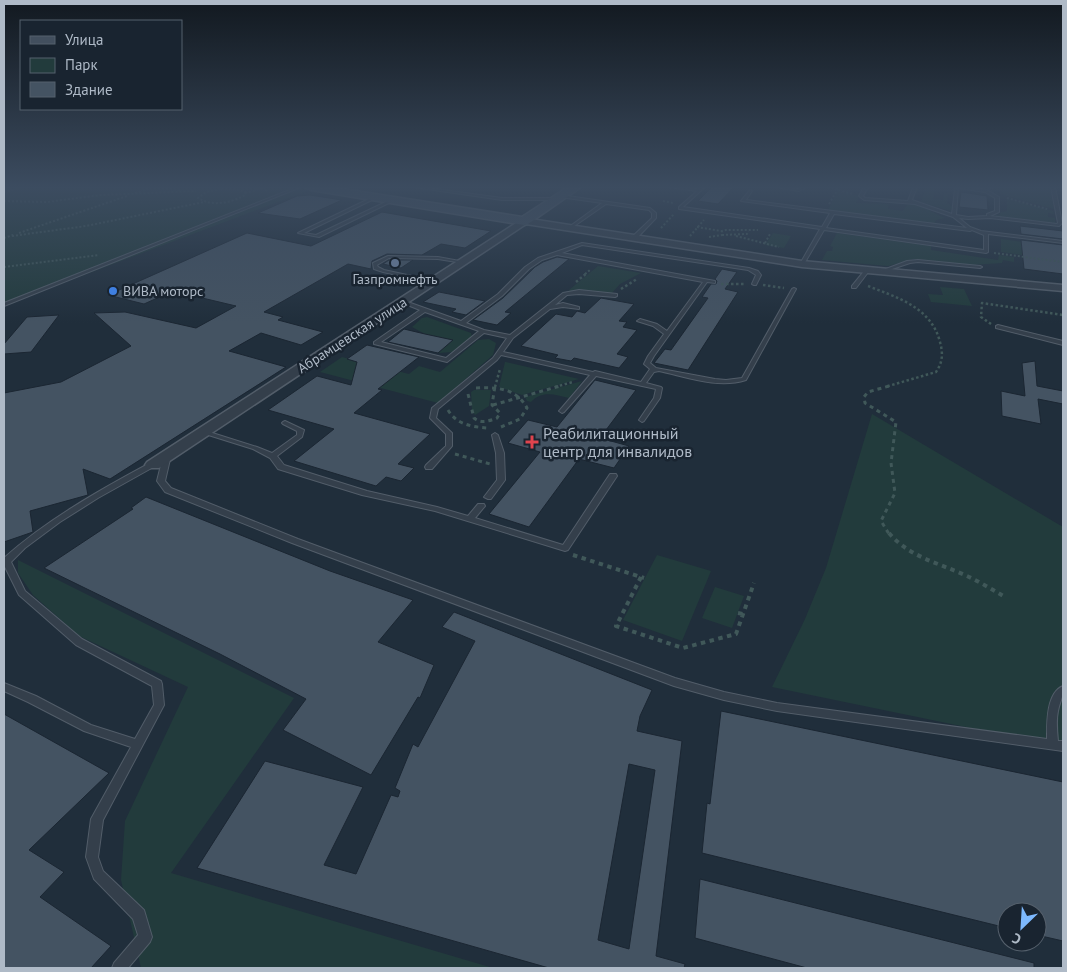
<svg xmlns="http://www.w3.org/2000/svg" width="1067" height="972" font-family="'PT Sans',sans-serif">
<rect width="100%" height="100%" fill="#202e3b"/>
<!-- green -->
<path fill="#223b3c" d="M4 187H286L310 190 4 305Z
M926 187 935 189 933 199 943 200 944 193H948L947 203 952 206 951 211 921 202Z
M1002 187H1052L1053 189H1050L1054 209 1003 195 1002 192 995 189Z
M838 191 859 196 856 203 889 204 888 209 903 211 907 205C921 203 930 212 945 218L936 220 934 225 828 210 835 196H839L835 195Z
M1007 199 1053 211 1054 214 1048 213V217L1055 218V223L984 216 999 215 1001 212 1007 211Z
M773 233 791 236 784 248 765 245Z
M837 233 931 246V250L998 260 999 255 1014 257V262L1003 260 1002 263 972 265 914 259 888 266 822 260 827 251H832L833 247 830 246Z
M1001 239 1063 247V261L1001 252Z
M598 266 641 273 620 284 612 293 570 292 569 290Z
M940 287 964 289 972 306 931 302 928 294 943 295Z
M427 317 471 333 472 337 453 352 438 353 453 340 425 334 412 327 422 318Z
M489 339 496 343 493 355 438 403 320 372 342 357 409 374 419 366 440 372 478 340Z
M505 362H506L579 379 522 395 499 387Z
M582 381 569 398C555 395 542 390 531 402L527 401 525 397Z
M474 390H491L489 406 475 415 472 411 471 392Z
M872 414 1063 527V747L772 687 805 619 826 568Z
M657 555 711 571 682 641 623 620Z
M18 560 294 698 171 873 493 968H141L121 880 125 821 188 687 79 636 33 595 18 573Z
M715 587 744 596 732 628 702 618Z"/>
<!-- building -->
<path fill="#445362" stroke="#1b2632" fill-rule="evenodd" d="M712 187H734L718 204 698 201Z
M961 192 987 196 988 210 959 207Z
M310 195 342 200 300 219 258 213 297 196Z
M382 212 491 231 465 248 441 244 422 255 387 254 372 261 371 269 348 264 264 312 283 317 278 320 323 332 301 345 261 333 229 351 286 367 110 479 83 469 88 495 30 511 33 532 4 542V393L61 382 131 346 94 313 125 312 196 328 236 306 173 291 144 304 108 295 247 233 311 246Z
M1020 226 1063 231V239L1021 234Z
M1021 240 1063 245V274L1024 269Z
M557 257 569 259 505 312 511 313 497 325 473 320 503 298 535 267 543 262Z
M389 260H413L401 268 383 264Z
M722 269 737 272 725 289 738 292 688 370 654 363 665 349 671 350 708 298 702 297 711 284H716L717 281 715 279Z
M439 292 485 301 466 315 452 312 456 309 423 302Z
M601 298 634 304 619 321 627 322 623 327 637 330 617 354 628 357 619 368 574 358 571 361 555 358 558 355 521 346 556 314 572 317 577 311 585 313Z
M59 315 31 352 4 354V344L27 317Z
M404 329 425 334 453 340 438 353 388 342Z
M367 345 419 357 378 389 382 390 354 413 430 434 398 464 414 468 401 481 386 477 376 486 294 461 334 429 268 410 317 376 351 385 357 362 347 359Z
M1035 361 1037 386 1063 391V404L1038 399 1041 424 1002 416 1001 391 1025 396 1022 363Z
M595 380 636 390 600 438 629 446 614 468 579 459 529 527 489 514 540 452 508 443 528 420 557 427Z
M146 497 330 571 413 600 378 642 434 665 420 698 418 697 371 775 283 730 306 699 220 654 44 568 133 509 131 508Z
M454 612 652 690 640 716 637 731 682 741 656 956 685 964 684 968H549L197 868 265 761 363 787 324 865 356 874 391 795 398 797 400 791 395 788 413 744 418 747 475 641 442 627ZM629 764 655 770 629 949 598 940Z
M721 711 1063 782V941L1037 935V912H1007V928L702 853 707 803 710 804Z
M4 714 109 773 29 850 64 872 40 897 111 946 91 968H4Z
M700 879 1034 963V968H807L695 938Z"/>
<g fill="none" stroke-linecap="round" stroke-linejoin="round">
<defs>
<path id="lane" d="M297 187H301L4 306V303Z
M414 187H421L502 198H556L558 199 556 200H502Z
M669 187 699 189 701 187H705L683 207 822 227 830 213 741 201 750 190 752 191 746 200 967 228 953 217 915 204 864 200 859 196 864 187H868L863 196 865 198 908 201 913 187H917L912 200 952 214 955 189 957 188 955 187 983 189 989 187H993L987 190 999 197V212L990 216 1057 224 1058 223 1051 187H1055L1062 223 1059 226 990 218 968 219 959 218 970 227 981 231 1063 241V243L988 234V252L986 253 824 230 804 264 802 265 800 264 820 229 679 209V207L697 191ZM958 188 985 192 995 198V211L987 214V216L968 217 956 215ZM834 214 970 231 972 230 984 235V250L826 228Z
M776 187 798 189 802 187H806L799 191Z
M561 195 650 208 656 213V218L636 239H632V237L652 218V213L649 210 606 204 570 229H569V227L602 203 560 197Z
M375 196 378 197 304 233 316 235 392 199 395 200 319 237 298 233Z
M582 243 749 268 758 271 761 275 756 285H754L752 284 756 275 748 270 582 245 562 253 715 281V283L707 282 654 356 650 363 656 368 715 379 726 380 742 378 792 289 794 288 796 289 746 380C718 389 687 377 659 371L654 372 646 383 661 387 662 388 660 398 644 421 642 422 639 420 654 398 656 389 596 376 564 412 562 413 559 411 560 410 590 375 501 355 497 360 438 409 436 418 452 433V446L432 469H426L425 467 426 465 446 446V434L430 418 432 408 493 358 507 338 484 333 447 362 374 344V342L420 310 400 302 405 301 461 321 498 294 525 267 538 258ZM557 255 703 282 667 331 657 324 640 319 637 321 653 326 664 334 648 356 644 364 650 369 641 382 595 371 593 372 503 352 513 338 550 309 563 307 579 309V307L563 303 555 305 567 295 579 294 615 297 617 296V294L579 290 563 293 510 335 484 330 466 323 502 296 529 269 542 260ZM425 312 479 331 446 358 381 342Z
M388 256 438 257 465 262 463 263 438 259 389 258 377 265 378 267 384 270 435 281V282L433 283 383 272 374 269 373 263Z
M918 260 980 266 982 267 980 268 918 262 910 263 880 273 878 272 907 261Z
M865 270 869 271 856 288H852V286Z
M998 325 1063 341V345L996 328V326Z
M285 421 304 430 302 437 277 456 284 465 367 491 437 507 468 516 478 504H484L485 506 475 518 563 545 610 474H616L617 476 568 550 565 551 435 511 362 495 278 469 270 458 253 449 202 433 201 432 202 431H206L257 447 272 453 297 435V431L283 424 282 423 283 422Z
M495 433 498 435 504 453 505 480 491 499H488L484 497 497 480 496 453 492 435Z
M164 453H167L171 455 165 481 171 488 298 539 675 678 724 692 777 703 1047 739C1047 724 1046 693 1063 686 1064 696 1060 701 1058 711 1056 720 1057 731 1058 741H1063V751L777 711 724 700 674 686 292 543 165 492 157 481Z
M150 463H153L157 465 98 498 60 522 25 548 11 562 25 591 82 639 161 681 162 684 164 705 103 820 98 857 103 871 144 910 152 937 150 942 128 968H112L114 963 138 935 133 919 94 879 86 857 91 819 131 747 84 731 28 702 4 691V683L36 696 91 725 135 739 154 705 152 686 76 645 19 595 4 565V558C48 519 98 491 150 463Z"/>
<path id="street" d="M524 218 802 261 1063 285V291L802 267 526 224 159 468H147L145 465 147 462Z"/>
<path id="secondary" d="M305 187H330L522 217 568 187H581L528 224 524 225 311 190Z"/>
</defs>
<!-- lane casing -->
<use href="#lane" stroke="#525d69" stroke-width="2"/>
<!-- street casing -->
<use href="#street" stroke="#525d69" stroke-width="3"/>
<!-- secondary casing -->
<use href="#secondary" stroke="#525d69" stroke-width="3"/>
<!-- path-far3 -->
<path stroke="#405859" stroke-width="2" stroke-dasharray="2 2" stroke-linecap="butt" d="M142 187 180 190
M827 187 853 194
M221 189H235L245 192V195C231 203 212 207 198 198L206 192Z
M242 190 263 188 267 191
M4 192 23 187
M135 193 153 187
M245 193 267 187
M1007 198 1047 209
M4 201 47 202 102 195 196 191
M663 201 673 203
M829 204 839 187
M697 227 721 231
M661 228 674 214
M19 233 127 196
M722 235 747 234 748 231
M12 236 86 226 204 202
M690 236 704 220
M736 236 779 247
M709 237 722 235V231L726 230H758
M4 238 13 235
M765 243 770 234
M994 253 1063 262
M4 267 99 255
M585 274 590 270"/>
<!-- path-far2 -->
<path stroke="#405859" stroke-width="2.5" stroke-dasharray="2.5 2.5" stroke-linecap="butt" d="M576 282 587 273
M721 284H745
M763 285 784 288
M868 286C898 298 931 307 940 342 943 353 943 362 936 372L885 387
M621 289 637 279
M991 324 981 317 982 303 1063 315
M495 387 500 369
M555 387 573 382"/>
<!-- path-far1 -->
<path stroke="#405859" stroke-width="3" stroke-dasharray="4 4" stroke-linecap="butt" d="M889 386 868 392 864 397 865 403 896 422 891 463 895 493 881 521 889 534
M476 388C497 387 516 388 527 408L520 419 501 427
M468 394 474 418C481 424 489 421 497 418L500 413 492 405 495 386
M493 405 560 386
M448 410C456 424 472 427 487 428
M455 454 490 464"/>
<!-- path -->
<path stroke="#405859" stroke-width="4" stroke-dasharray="4.5 4.5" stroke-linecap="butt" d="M889 533C909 557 939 563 967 576 980 582 993 590 1005 597
M573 555 644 578
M641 577 616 626 683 648 736 634 754 583
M738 613 743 614"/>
<!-- lane -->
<use href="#lane" fill="#343f4b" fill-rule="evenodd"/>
<!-- street -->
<use href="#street" fill="#343f4b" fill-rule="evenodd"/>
<!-- secondary -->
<use href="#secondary" fill="#424f5e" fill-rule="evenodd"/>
</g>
<!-- sky -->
<linearGradient id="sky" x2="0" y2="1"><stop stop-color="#121920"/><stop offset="0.58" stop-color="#3c4c60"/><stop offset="1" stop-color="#3c4c60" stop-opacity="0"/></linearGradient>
<rect width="1067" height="323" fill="url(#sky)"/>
<!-- markers -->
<circle fill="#5c6f8a" stroke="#192430" stroke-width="2" cx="395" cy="263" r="5"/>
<circle fill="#3f7fe0" stroke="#192430" stroke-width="2" cx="113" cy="291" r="5"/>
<path fill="#e0444e" stroke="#192430" stroke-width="2" d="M529.5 434.5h5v5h5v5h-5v5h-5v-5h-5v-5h5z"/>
<g text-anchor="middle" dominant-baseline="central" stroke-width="5" stroke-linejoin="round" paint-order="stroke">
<!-- far-poi labels -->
<g font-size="14" fill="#afbac7" stroke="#192430">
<text x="395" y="279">Газпромнефть</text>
<text x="123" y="291" text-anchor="start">ВИВА моторс</text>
</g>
<!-- far-street labels -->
<g font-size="14" fill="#afbac7" stroke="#192430">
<text transform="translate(352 335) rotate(-33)">Абрамцевская улица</text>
</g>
<!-- poi labels -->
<g font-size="16" fill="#afbac7" stroke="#192430" text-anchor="start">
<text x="543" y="433">Реабилитационный<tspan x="543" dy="18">центр для инвалидов</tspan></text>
</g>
</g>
<!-- border -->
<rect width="1067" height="972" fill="none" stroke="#afbac7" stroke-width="10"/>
<!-- legend -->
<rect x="20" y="20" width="162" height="90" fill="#192430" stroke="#55606c"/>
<rect x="30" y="36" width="25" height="8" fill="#424f5e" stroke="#55606c"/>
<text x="65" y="45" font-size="15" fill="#afbac7">Улица</text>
<rect x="30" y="58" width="25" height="15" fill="#223b3c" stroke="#55606c"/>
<text x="65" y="70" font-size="15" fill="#afbac7">Парк</text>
<rect x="30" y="82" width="25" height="15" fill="#445362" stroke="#55606c"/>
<text x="65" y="95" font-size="15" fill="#afbac7">Здание</text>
<!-- north arrow -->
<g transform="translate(1022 927) rotate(205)"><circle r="24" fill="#192430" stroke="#55606c"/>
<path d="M0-4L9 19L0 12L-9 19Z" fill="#7db9fe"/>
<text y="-8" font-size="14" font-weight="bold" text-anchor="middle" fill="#afbac7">С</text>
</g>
</svg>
